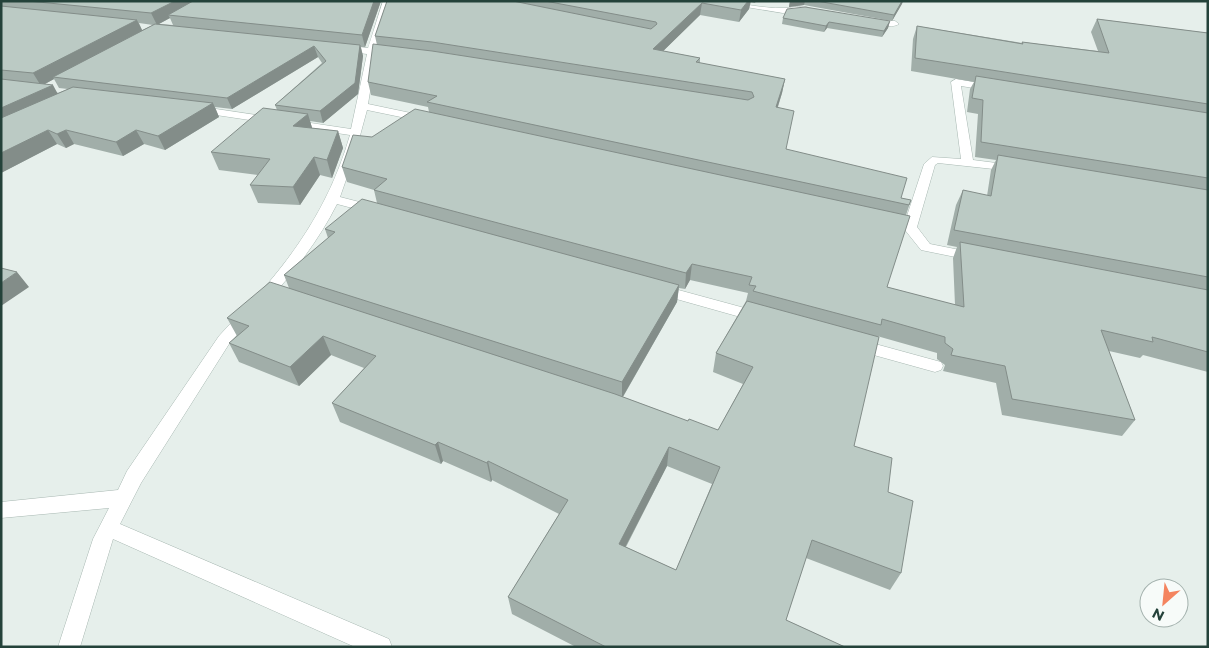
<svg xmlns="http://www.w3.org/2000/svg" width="1209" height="648" font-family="Montserrat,sans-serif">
<rect width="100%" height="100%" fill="#e6efeb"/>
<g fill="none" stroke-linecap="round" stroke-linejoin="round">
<defs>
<path id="minor" d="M383 1H391L377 50 396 54 391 57 376 55 368 104 425 116 430 119 425 122 367 110 355 154 340 197 379 207 381 210 375 214 337 204C319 240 294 272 267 302H257L255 299 257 296C300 248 332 198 350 135L196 112 191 109 196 106 351 129 367 54 342 51 338 48 342 45 368 48Z
M710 1C735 1 760 9 785 8 793 8 804 4 811 9L783 13Z
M866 18 895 21 899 24C892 29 872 25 865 20Z
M956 79 992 85 997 88 992 91 961 86 973 160 1012 165 1018 168 1012 171 938 163 935 165 917 227 930 244 980 254 982 257 975 261 921 250 905 230 883 224 881 221 887 217 905 222 924 164 932 157 961 159 951 82Z
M660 285 763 313 765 317 758 322 655 293 653 290Z
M247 310 254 315 229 344 141 483 120 524 389 639 392 647H355L113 539 80 647H58L93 539 109 508 1 518V502L118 490 127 471 219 336 242 311Z
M857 339 941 362 943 366 941 370 935 372 852 349 849 345 852 341Z"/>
</defs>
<!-- minor casing -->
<use href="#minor" stroke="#a8b8b2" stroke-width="1"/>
<!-- minor -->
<use href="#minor" fill="#fff" fill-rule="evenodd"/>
</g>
<!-- wall -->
<path fill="#a1aea9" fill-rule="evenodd" d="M1 1H381L365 47H361L363 56 358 94 323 123 310 121 312 128 338 131 343 148 332 178 320 175 300 205 258 203 250 185 258 175 219 170 211 152 277 110 275 105 322 63 318 57 232 109 215 107 219 117 165 150 144 144 123 156 74 144 66 148 57 144 1 173ZM170 18 173 25 159 24 168 19ZM139 23 153 25 142 30ZM54 79 59 88 68 89 58 93 45 84Z
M387 1H756L755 3 750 2 749 9 739 22 700 15 663 51 700 58V63L785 79 782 93 778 107 786 149 901 198 911 200 906 215 887 287 955 305 953 258 957 247 947 245 956 205 963 190 987 196 991 170 996 160 975 157 978 114 967 112 970 89 974 82 911 71 913 39 917 26 1022 43V42L1098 51 1091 32 1097 19 1208 33V372L1143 355 1140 358 1109 351 1135 420 1122 436 1002 415 996 383 943 371 945 365 937 359V353L877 336 854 446 888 492 901 573 890 590 806 558 786 620 845 647H576L512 614 508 597 559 514 492 480 491 482 443 461 441 464 340 422 332 403 364 368 331 355 299 386 239 362 229 343 237 336 227 318 289 288 284 275 328 238 325 229 377 203 374 190 347 182 342 167 372 137 429 112 428 107 371 95 368 82 377 45 375 36ZM690 280 748 293 746 301 716 353 713 372 743 384 718 430 688 421 623 397 677 302 679 288 685 289ZM667 466 712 484 676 570 626 547Z
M790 1H903L892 21 804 5 789 7Z
M783 18 890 21 888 28 882 37 827 28 824 32 782 24Z"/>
<!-- shaded-wall -->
<path fill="#838d89" d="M175 1H202L168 15 170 18 157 25 151 13Z
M374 1H381L365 47 362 35Z
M748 1H751L749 9 739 22 741 10Z
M790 1H805L804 5 789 7Z
M902 1H903L902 4 892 21 894 15Z
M702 3 700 15 652 62 653 49Z
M137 20 143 32 53 77 54 79 41 86 33 73Z
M890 21 888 28 882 37 884 31Z
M829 22 827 28 824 32 826 26Z
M360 45 363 56 358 94 323 123 320 111Z
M314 46 318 57 232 109 227 98Z
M785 79 782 93 773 121 776 107Z
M53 85 60 98 1 126V108Z
M213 103 219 117 165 150 158 136Z
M308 114 313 131 293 126Z
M48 130 57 144 1 173V153Z
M66 130 74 144 66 148 57 134Z
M136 130 144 144 123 156 116 142Z
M338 131 343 148 332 178 327 160Z
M314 157 320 175 300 205 293 187Z
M692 264 690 280 685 289 686 273Z
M17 272 29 287 1 306V283Z
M679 285 677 302 622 398V382Z
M323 336 331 355 299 386 290 367Z
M438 442 443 461 441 464 435 445Z
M669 447 667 466 618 561 619 544Z
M488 461 492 480 491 482 487 463Z"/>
<!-- building -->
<path fill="#bbcac4" stroke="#838d89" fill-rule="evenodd" d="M28 1H175L151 13Z
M193 1H374L362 35 168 15Z
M387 1H513L651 29 657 24 656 22 545 1H748L741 10 702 3 653 49 700 58 696 62 785 79 776 107 794 111 786 149 907 178 901 198 911 200 909 205 427 102 437 96 368 82 373 44 432 51 748 100 754 97 752 92 432 42 375 36Z
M817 1H902L894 15Z
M1 6 137 20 33 73 1 70Z
M805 7 890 21 884 31 829 22 826 26 783 18 787 9Z
M1097 19 1208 33V104L915 58 917 26 1023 44 1022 42 1109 53Z
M155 24 360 45 355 83 320 111 275 105 326 61 314 46 227 98 53 77Z
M976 76 1208 113V178L981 142 983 100 972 98Z
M1 79 53 85 1 108Z
M73 87 213 103 158 136 136 130 116 142 66 130 57 134 48 130 1 153V118Z
M263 108 308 114 293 126 338 131 327 160 314 157 293 187 250 185 270 159 211 152Z
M415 109 910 216 887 287 964 307 960 242 1208 290V352L1152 337 1153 342 1101 330 1135 420 1012 399 1005 366 951 355 953 349 945 343V337L882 319 881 325 753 291 756 286 749 285 752 277 692 264 686 273 374 190 387 179 342 167 353 135 372 137Z
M998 155 1208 190V277L954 230 963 190 991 196Z
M362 199 679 285 622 382 284 275 335 232 325 229Z
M1 268 17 272 1 283Z
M270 282 615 394 688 421 689 419 718 430 753 367 716 353 747 301 879 337 854 446 892 458 888 492 913 501 901 573 812 540 786 620 845 647H606L508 597 568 500 488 461 487 463 438 442 435 445 332 403 376 356 323 336 290 367 229 343 249 326 227 318ZM669 447 720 467 676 570 619 544Z"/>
<!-- border -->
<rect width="1209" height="648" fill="none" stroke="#24423a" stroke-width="5"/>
<!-- north arrow -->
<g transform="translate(1164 603) rotate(207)"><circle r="24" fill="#f7fbf9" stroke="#a3b1ad"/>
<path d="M0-4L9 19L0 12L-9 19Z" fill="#f4845f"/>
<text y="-8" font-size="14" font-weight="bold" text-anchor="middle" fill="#24423a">N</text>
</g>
</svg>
